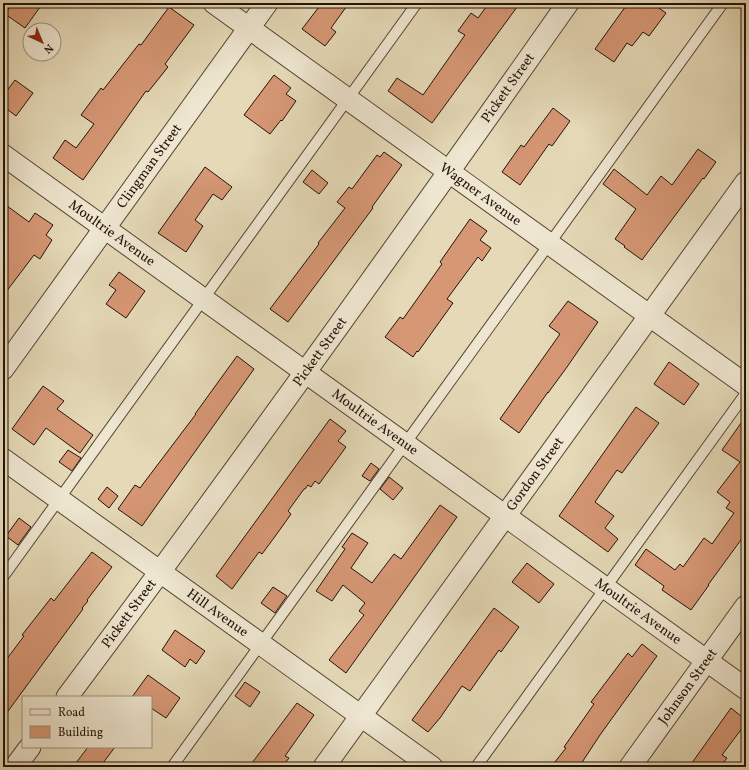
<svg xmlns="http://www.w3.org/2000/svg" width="749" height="770" font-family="Vollkorn,serif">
<rect width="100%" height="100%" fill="#e5d9b7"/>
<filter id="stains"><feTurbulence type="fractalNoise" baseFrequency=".005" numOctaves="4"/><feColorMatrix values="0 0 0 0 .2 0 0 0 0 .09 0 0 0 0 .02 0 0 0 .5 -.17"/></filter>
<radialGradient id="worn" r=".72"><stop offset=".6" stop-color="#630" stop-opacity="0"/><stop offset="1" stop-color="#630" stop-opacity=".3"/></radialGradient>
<!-- building -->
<path fill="#d69775" stroke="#251207" d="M13 3H43L25 28 5 14Z
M322 3H349L331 28 336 32 325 46 302 29Z
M489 3H520L432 123 388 91 397 78 423 95 465 35 458 31 471 13 478 18Z
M628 3H652L666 13 649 36 643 32 632 46 627 43 614 62 595 49Z
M169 7 194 25 165 64 168 67 148 92 146 91 83 180 53 158 65 140 76 148 94 124 81 115 101 88 103 90 139 44 141 45Z
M274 75 291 88 286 94 296 101 282 121 281 120 270 134 244 115Z
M15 80 33 93 16 116 3 106V96Z
M553 108 570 121 552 146 549 144 520 185 502 172 521 145 524 147Z
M698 149 716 162 704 179 703 178 642 260 624 247 625 246 615 239 636 209 603 184 614 169 647 195 661 176 672 185Z
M384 152 402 165 372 207 373 208 288 322 270 309 319 244 318 243 345 208 337 202 349 187 352 189 377 155 380 157Z
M205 167 232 187 222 200 213 194 195 220 203 226 186 252 158 233Z
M312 170 328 183 319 194 303 182Z
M3 203 29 222 35 213 53 225 46 235 52 240 40 259 34 255 3 296Z
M470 219 487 231 480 240 491 248 482 261 478 257 447 299 453 303 418 352 417 351 413 357 385 337 400 317 403 319 442 264 440 262Z
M119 272 145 291 126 318 106 304 116 290 109 285Z
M568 301 598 322 567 367 548 393V392L519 433 500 419 560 334 549 326Z
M237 356 254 369 142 526 118 509 135 485 140 488 196 414H195Z
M669 362 699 384 684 405 654 384Z
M43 386 64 401 57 409 93 435 80 453 46 428 34 445 12 429Z
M636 407 659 423 622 473 617 470 595 502 614 516 605 528 618 539 608 552 559 516Z
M746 416V533L708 585H709L691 610 662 590 664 586 635 565 646 549 675 570 680 564 683 567 704 538 712 544 734 513 726 508 730 502 717 492 740 462 722 450Z
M330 419 346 431 338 441 346 447 319 484 315 481 311 487 308 485 305 489H304L288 511 291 514 279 531 262 554 259 552 232 589 216 576Z
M68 450 81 458 72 471 59 462Z
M371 463 379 469 370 481 362 476Z
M389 477 403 488 393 500 380 489Z
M107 487 118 496 109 508 98 499Z
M440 505 457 517 346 673 329 660 364 615 359 611 365 603 343 585 332 601 316 591 345 549 342 547 352 533 368 543 351 568 372 583 394 554 401 559Z
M19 518 31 527 18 545 6 536Z
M92 552 112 567 87 600 88 601 82 608 83 609 3 718V664L24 636 22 635 51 598 54 601Z
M527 563 554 584 539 603 512 582Z
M273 587 287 596 275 613 261 603Z
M494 608 519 627 501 652 499 650 470 691 462 686 440 718 428 732 412 720Z
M175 630 205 651 196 664 190 659 185 667 162 650Z
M642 644 657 656 600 735 579 767H551L566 748 564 747 594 704 591 702 628 653 632 657Z
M148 675 180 698 166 718 151 708V697H132Z
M245 682 260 692 250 707 235 696Z
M297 703 314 715 285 756 289 758 282 767H249Z
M731 708 746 720V723L722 755 727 758 720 767H689Z
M88 747H115L100 767H73Z"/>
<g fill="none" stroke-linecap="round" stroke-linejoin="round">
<defs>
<path id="service" d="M3 577 417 3
M172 767 723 3
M476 767 746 393"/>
<g id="minor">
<path id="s1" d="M214 3 746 385"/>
<path id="s2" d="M3 155 746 689"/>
<path id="s3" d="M3 369 267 3"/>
<path id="s4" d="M3 459 432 767"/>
<path id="s5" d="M67 697C238 469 404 236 568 3"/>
<path d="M15 767 30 747"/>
<path id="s6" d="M324 767 746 182"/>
<path id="s7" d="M630 767 746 606"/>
</g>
</defs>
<!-- service casing -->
<use href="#service" stroke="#543" stroke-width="12"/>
<!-- minor casing -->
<use href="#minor" stroke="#543" stroke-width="23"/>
<!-- service -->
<use href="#service" stroke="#eee6d0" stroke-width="10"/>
<!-- minor -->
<use href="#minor" stroke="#eee6d0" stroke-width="21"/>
</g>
<g text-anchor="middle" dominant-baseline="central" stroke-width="4" stroke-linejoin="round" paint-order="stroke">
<!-- street labels -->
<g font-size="14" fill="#251207" stroke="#eee6d0">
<text stroke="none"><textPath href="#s5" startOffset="752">Pickett Street</textPath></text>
<text stroke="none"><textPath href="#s3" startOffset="250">Clingman Street</textPath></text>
<text stroke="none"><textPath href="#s1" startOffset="328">Wagner Avenue</textPath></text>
<text stroke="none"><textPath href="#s2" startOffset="134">Moultrie Avenue</textPath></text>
<text stroke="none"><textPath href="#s5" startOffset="428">Pickett Street</textPath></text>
<text stroke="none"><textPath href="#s2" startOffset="458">Moultrie Avenue</textPath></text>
<text stroke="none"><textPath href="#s6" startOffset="361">Gordon Street</textPath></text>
<text stroke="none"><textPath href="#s2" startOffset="782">Moultrie Avenue</textPath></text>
<text stroke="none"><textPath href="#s4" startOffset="264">Hill Avenue</textPath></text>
<text stroke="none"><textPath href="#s5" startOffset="104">Pickett Street</textPath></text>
<text stroke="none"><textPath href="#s7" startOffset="99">Johnson Street</textPath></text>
</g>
</g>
<!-- margin -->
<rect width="749" height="770" fill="none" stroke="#e5d9b7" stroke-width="16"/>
<rect x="4" y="4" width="741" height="762" fill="none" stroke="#251207" stroke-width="2"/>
<rect x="8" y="8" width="733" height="754" fill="none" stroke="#251207"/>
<!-- legend -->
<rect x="22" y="696" width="130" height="52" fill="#eee6d0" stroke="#9e9180"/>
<rect x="30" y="709" width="20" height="6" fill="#eee6d0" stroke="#9e9180"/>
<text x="58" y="716" font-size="12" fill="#251207">Road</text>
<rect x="30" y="726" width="20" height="12" fill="#d69775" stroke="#9e9180"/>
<text x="58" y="736" font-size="12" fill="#251207">Building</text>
<!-- north arrow -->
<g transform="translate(42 42) rotate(136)"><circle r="19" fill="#eee6d0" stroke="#9e9180"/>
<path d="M0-3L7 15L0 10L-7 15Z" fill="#8f2418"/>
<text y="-6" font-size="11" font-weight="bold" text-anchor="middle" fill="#251207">N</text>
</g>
<rect width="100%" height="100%" filter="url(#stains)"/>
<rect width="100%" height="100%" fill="url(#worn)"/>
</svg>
